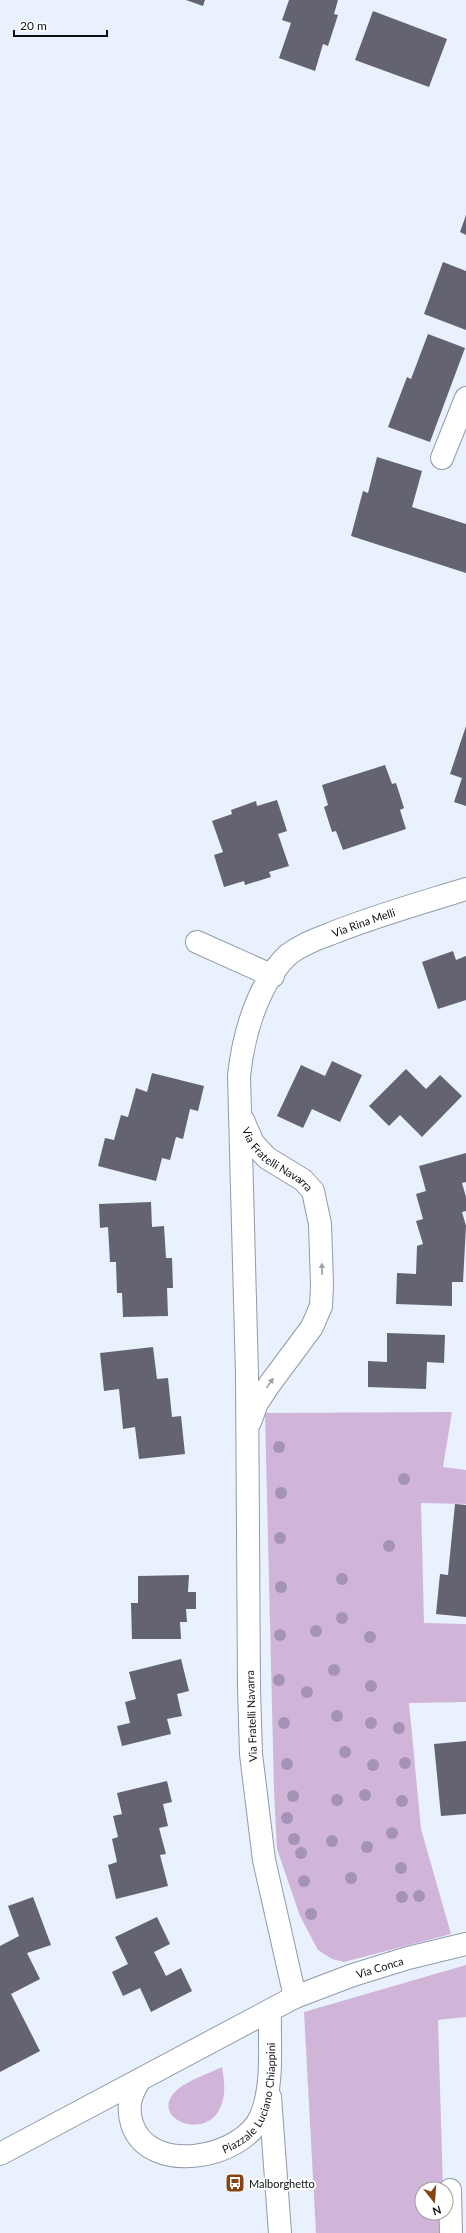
<svg xmlns="http://www.w3.org/2000/svg" width="466" height="2233" font-family="Lato,sans-serif">
<rect width="100%" height="100%" fill="#e8f1fd"/>
<!-- green -->
<path fill="#d0b5d9" d="M452 1412 443 1467 466 1470V1504L421 1503 424 1623 466 1624V1702L409 1703 421 1829 451 1934 344 1962 332 1959 318 1950 300 1916 277 1849 274 1791 265 1413Z
M466 1965V2017L438 2020 443 2189H422V2213H443L444 2233H316L304 2012Z
M222 2067C224 2079 226 2091 222 2103 210 2144 147 2119 176 2091 186 2081 210 2073 222 2067Z"/>
<!-- building -->
<path fill="#636371" d="M186 0H205L203 6Z
M289 0H338L334 14 338 15 328 46 323 44 315 71 279 58 291 23 282 20Z
M373 11 447 39 429 87 355 60Z
M466 215V235L460 232Z
M443 262 466 271V330L424 314Z
M428 334 465 348 430 442 388 427 407 377 411 379Z
M377 457 422 471 412 507 466 524V573L351 536 363 491 368 493Z
M466 726V806L454 802 462 778 450 774Z
M385 765 392 784 396 783 404 808 400 810 406 829 343 850 336 831 332 832 324 807 328 805 322 785Z
M277 800 287 831 278 834 289 866 269 872 271 877 245 885 244 881 224 887 214 855 223 852 212 821 232 814 231 810 256 801 257 806Z
M453 951 456 960 466 956V1000L438 1009 422 962Z
M332 1061 362 1075 340 1122 312 1109 303 1128 277 1116 301 1065 325 1076Z
M406 1069 426 1089 440 1075 462 1096 422 1137 400 1115 389 1126 369 1106Z
M152 1073 204 1086 198 1111 190 1109 183 1139 176 1137 170 1160 162 1158 156 1181 98 1166 105 1138 114 1140 121 1115 128 1117 136 1088 147 1092Z
M466 1153V1182L462 1183 466 1197V1211L462 1212 466 1226 463 1282H452V1306L396 1304 397 1273 416 1274 417 1246 423 1244 416 1221 423 1219 416 1194 426 1191 419 1166Z
M151 1202 152 1227 164 1226 166 1258H172L173 1288H167L168 1316 123 1317 122 1293H117L116 1262H110L108 1227 100 1228 99 1204Z
M387 1333 445 1335 444 1363 427 1362 426 1389 368 1387V1361L387 1362Z
M153 1347 157 1379 168 1378 172 1417 181 1416 185 1454 139 1459 135 1427 123 1429 119 1389 104 1391 100 1353Z
M455 1504 466 1505V1617L436 1614 440 1574 448 1575Z
M189 1575 188 1592H196V1609H186L187 1622H180L181 1639H132L131 1603H138V1576Z
M181 1659 189 1691 177 1694 182 1716 167 1719 171 1734 122 1746 117 1726 130 1723 125 1702 136 1699 129 1672Z
M466 1741V1814L441 1816 434 1744Z
M167 1781 172 1802 163 1804 168 1826 159 1828 166 1854 160 1855 168 1886 116 1899 108 1865 117 1862 112 1839 118 1837 113 1816 122 1814 117 1793Z
M33 1897 51 1945 27 1953 40 1979 11 1994 40 2051 0 2072V1946L19 1936 8 1906Z
M157 1917 170 1944 154 1952 166 1976 181 1968 192 1991 151 2012 140 1988 123 1996 112 1972 128 1964 115 1937Z"/>
<g fill="none" stroke-linecap="round" stroke-linejoin="round">
<defs>
<g id="minor">
<path d="M442 458 466 398"/>
<path d="M197 942 273 976"/>
<path id="s1" d="M243 1120 253 1143 267 1158 303 1180 313 1191 320 1224 322 1285 321 1306 312 1327 269 1385 257 1403 250 1422"/>
<path id="s2" d="M295 1997 264 1860 251 1754 249 1688 247 1375 239 1076C243 1036 258 982 289 954 301 945 316 939 330 934 374 916 421 903 466 889"/>
<path id="s3" d="M139 2081C130 2096 127 2107 132 2124 149 2176 243 2159 261 2116 274 2084 269 2044 270 2011"/>
<path d="M270 2097 280 2233"/>
<path id="s4" d="M0 2154 295 1997 353 1975 408 1958 466 1944"/>
<path d="M450 2190 451 2233"/>
</g>
</defs>
<!-- minor casing -->
<use href="#minor" stroke="#919ba9" stroke-width="24"/>
<!-- minor -->
<use href="#minor" stroke="#fff" stroke-width="22"/>
</g>
<!-- trees -->
<g fill="#a493b6">
<circle cx="279" cy="1447" r="6"/>
<circle cx="404" cy="1479" r="6"/>
<circle cx="281" cy="1493" r="6"/>
<circle cx="280" cy="1538" r="6"/>
<circle cx="389" cy="1546" r="6"/>
<circle cx="342" cy="1579" r="6"/>
<circle cx="281" cy="1587" r="6"/>
<circle cx="342" cy="1618" r="6"/>
<circle cx="316" cy="1631" r="6"/>
<circle cx="280" cy="1635" r="6"/>
<circle cx="370" cy="1637" r="6"/>
<circle cx="334" cy="1670" r="6"/>
<circle cx="279" cy="1680" r="6"/>
<circle cx="371" cy="1686" r="6"/>
<circle cx="307" cy="1692" r="6"/>
<circle cx="337" cy="1716" r="6"/>
<circle cx="284" cy="1723" r="6"/>
<circle cx="371" cy="1723" r="6"/>
<circle cx="399" cy="1728" r="6"/>
<circle cx="345" cy="1752" r="6"/>
<circle cx="405" cy="1763" r="6"/>
<circle cx="287" cy="1764" r="6"/>
<circle cx="373" cy="1765" r="6"/>
<circle cx="365" cy="1795" r="6"/>
<circle cx="293" cy="1796" r="6"/>
<circle cx="337" cy="1800" r="6"/>
<circle cx="402" cy="1801" r="6"/>
<circle cx="287" cy="1818" r="6"/>
<circle cx="392" cy="1833" r="6"/>
<circle cx="294" cy="1839" r="6"/>
<circle cx="332" cy="1841" r="6"/>
<circle cx="367" cy="1847" r="6"/>
<circle cx="301" cy="1853" r="6"/>
<circle cx="401" cy="1868" r="6"/>
<circle cx="351" cy="1878" r="6"/>
<circle cx="304" cy="1881" r="6"/>
<circle cx="419" cy="1896" r="6"/>
<circle cx="402" cy="1897" r="6"/>
<circle cx="311" cy="1914" r="6"/>
</g>
<!-- one-way arrows -->
<defs><path id="oneway-solid" d="M-6-.8H1V-3.2L6.5 0L1 3.2V.8H-6Z"/></defs>
<g fill="#9e9fa1">
<use href="#oneway-solid" transform="translate(322 1269) rotate(-92)"/>
<use href="#oneway-solid" transform="translate(270 1383) rotate(-55)"/>
</g>
<!-- icons -->
<defs>
<symbol id="bus-square" viewBox="-11 -11 22 22"><rect x="-9" y="-9" width="18" height="18" rx="4" fill="#864314" stroke="#fff"/><path d="M-5-6H5V4H4V6H2V4H-2V6H-4V4H-5ZM-3.5-4V0h7V-4ZM-3.5 1.2v1.5H-2V1.2ZM2 1.2v1.5H3.5V1.2Z" fill="#fff"/></symbol>
</defs>
<g fill-rule="evenodd">
<use href="#bus-square" x="224" y="2172" width="22" height="22"/>
</g>
<g text-anchor="middle" dominant-baseline="central" stroke-width="4" stroke-linejoin="round" paint-order="stroke">
<!-- street labels -->
<g font-size="11" fill="#0c1014" stroke="#fff">
<text stroke="none"><textPath href="#s2" startOffset="1141">Via Rina Melli</textPath></text>
<text stroke="none"><textPath href="#s1" startOffset="54">Via Fratelli Navarra</textPath></text>
<text transform="translate(251 1716) rotate(-92)">Via Fratelli Navarra</text>
<text stroke="none"><textPath href="#s4" startOffset="424">Via Conca</textPath></text>
<text stroke="none"><textPath href="#s3" startOffset="213">Piazzale Luciano Chiappini</textPath></text>
</g>
<!-- poi labels -->
<g font-size="11" fill="#0c1014" stroke="#fff" text-anchor="start">
<text x="249" y="2183">Malborghetto</text>
</g>
</g>
<!-- north arrow -->
<g transform="translate(434 2201) rotate(163)"><circle r="19" fill="#ffffff" stroke="#9e9fa1"/>
<path d="M0-3L7 15L0 10L-7 15Z" fill="#864314"/>
<text y="-6" font-size="11" font-weight="bold" text-anchor="middle" fill="#0c1014">N</text>
</g>
<!-- scale -->
<path d="M14 30v6h93v-6" fill="none" stroke="#0c1014" stroke-width="2"/>
<text x="20" y="30" font-size="12" fill="#0c1014" stroke="#ffffff" stroke-width="3" paint-order="stroke">20 m</text>
</svg>
